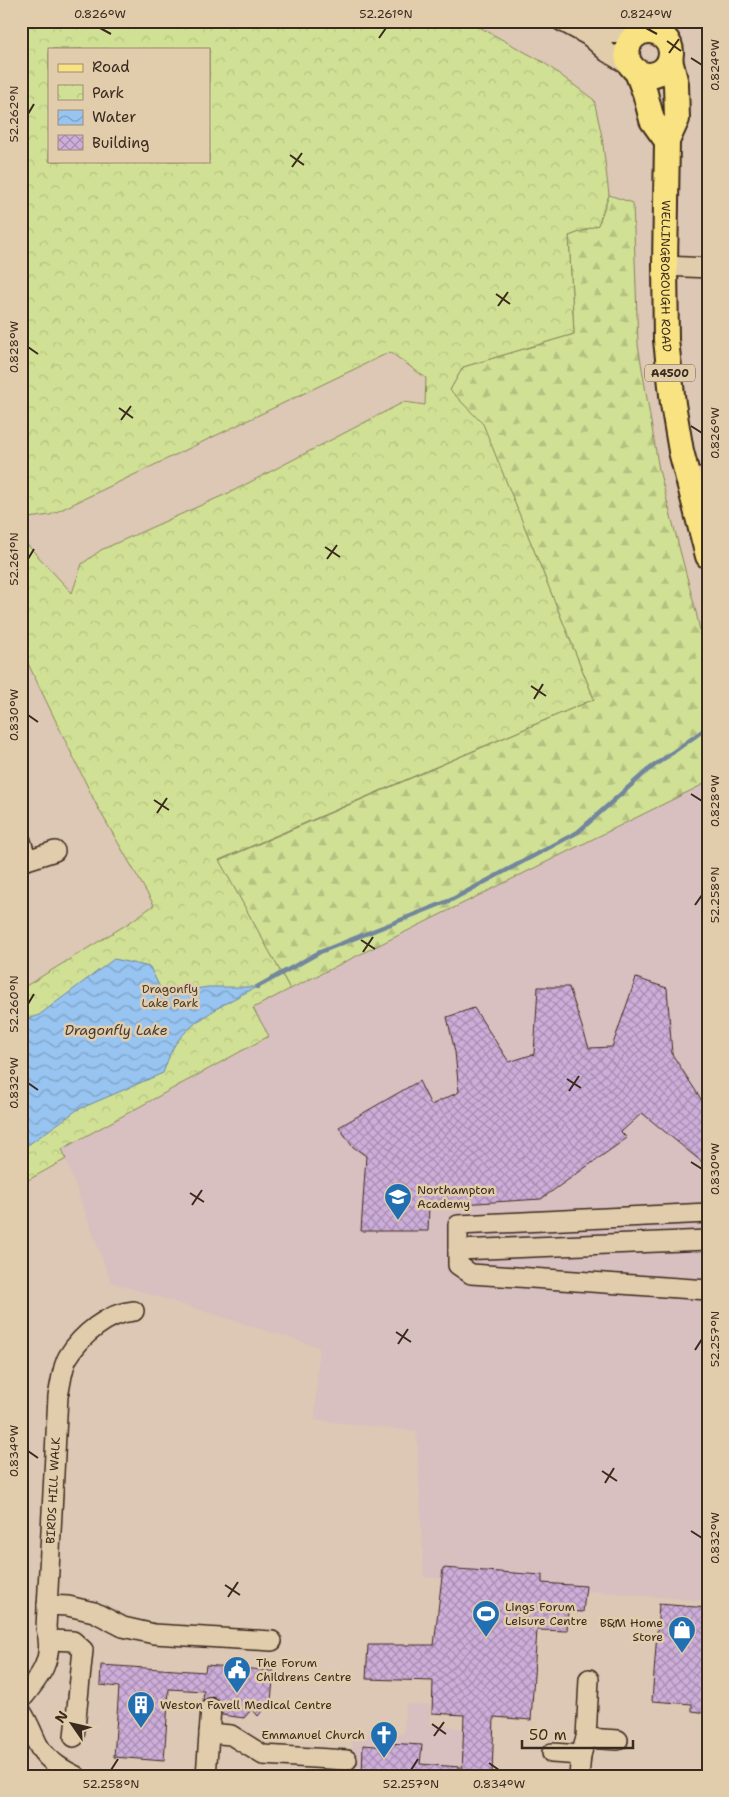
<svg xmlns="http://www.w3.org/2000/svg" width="729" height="1797" font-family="'Shantell Sans',sans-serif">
<defs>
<pattern id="forest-firs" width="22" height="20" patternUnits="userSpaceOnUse" patternTransform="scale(1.25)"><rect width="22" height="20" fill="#d0e195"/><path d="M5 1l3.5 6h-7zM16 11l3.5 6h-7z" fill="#b4c180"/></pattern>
<pattern id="park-crowns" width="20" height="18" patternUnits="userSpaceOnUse" patternTransform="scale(1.25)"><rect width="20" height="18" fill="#d0e195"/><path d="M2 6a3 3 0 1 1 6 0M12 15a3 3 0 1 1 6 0" fill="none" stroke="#b4c180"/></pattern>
<pattern id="water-waves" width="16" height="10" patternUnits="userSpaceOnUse" patternTransform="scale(1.25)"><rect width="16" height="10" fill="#97c4f1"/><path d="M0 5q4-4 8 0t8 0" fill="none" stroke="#7c9fc3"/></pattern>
<pattern id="building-cross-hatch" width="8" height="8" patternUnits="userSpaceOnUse" patternTransform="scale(1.25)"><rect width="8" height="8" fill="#cdadd9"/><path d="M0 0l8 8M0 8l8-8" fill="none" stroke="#a88daf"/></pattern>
</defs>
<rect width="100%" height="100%" fill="#ddc7b5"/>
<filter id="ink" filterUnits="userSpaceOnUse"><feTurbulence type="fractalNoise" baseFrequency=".02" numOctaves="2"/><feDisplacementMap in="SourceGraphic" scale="10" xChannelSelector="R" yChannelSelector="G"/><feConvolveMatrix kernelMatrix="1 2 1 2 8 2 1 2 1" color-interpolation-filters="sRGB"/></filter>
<g filter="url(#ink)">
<!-- built -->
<path fill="#d8bfc0" d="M708 782V1601L424 1577 417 1431 315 1420 319 1347 111 1282 62 1149 269 1037 253 1008Z
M406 1704 430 1705V1724L463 1729 460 1776H351L353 1734H404Z"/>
<!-- forest -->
<path fill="url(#forest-firs)" stroke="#86865a" d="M609 195 633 203 638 345 659 470 696 612 708 668V782L290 989 219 861 594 699 483 425 450 390 463 367 574 334 569 236 598 225Z"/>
<!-- park -->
<path fill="url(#park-crowns)" stroke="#86865a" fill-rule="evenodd" d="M21 21H465L481 28 543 62 594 100 602 137 609 195 598 225 569 236 574 334 463 367 450 390 483 424 594 699 219 860 290 989 253 1008 269 1036 62 1149 66 1159 21 1184V989L129 923 154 905 97 806 21 649V538L72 593 82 564 101 550 233 491 404 402 425 405 426 378 390 352 50 515 21 519ZM49 49H209V161H49Z"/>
<!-- water -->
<path fill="url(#water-waves)" stroke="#72869d" d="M114 959 150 967 163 994 208 987H257C232 999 186 1023 173 1048 169 1056 166 1065 163 1073L77 1110 21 1150V1021L39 1015Z"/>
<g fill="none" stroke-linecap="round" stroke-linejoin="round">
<!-- stream -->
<path stroke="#72869d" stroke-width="4.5" d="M257 987 320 952 451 900 578 832 648 770 708 727"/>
</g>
<!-- building -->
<path fill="url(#building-cross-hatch)" stroke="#3b2a1e" d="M636 978 667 988 672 1054 708 1110V1167L642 1113 621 1132 627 1138 541 1199 429 1206 428 1231H361L366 1156 352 1146 339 1127 419 1081 431 1105 459 1092 455 1052 447 1017 474 1008 509 1062 534 1054 538 987H569L589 1048 612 1047Z
M443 1568 542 1575V1583L586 1586 583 1612 568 1611 567 1631 537 1630 531 1720 494 1717 492 1776H462L464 1715 432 1713 433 1681 366 1679 368 1645H434Z
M659 1604 708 1608V1713L692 1711V1704L652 1701Z
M101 1665 205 1672 206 1665 274 1671 271 1700 258 1716 252 1709 244 1718 222 1715 221 1703 212 1697 203 1700 204 1691 169 1689 164 1761 114 1757 119 1687 100 1685Z
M388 1743 422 1745 420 1764 460 1767 459 1776H362L363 1745 388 1747Z"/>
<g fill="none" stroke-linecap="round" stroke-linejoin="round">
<defs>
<g id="minor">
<path d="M561 21 589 36 607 52 632 67"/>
<path d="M589 36 613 33 637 35"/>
<path d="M665 266 708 268"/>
<path d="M688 479 708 476"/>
<path d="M21 841 27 860 55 851"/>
<path d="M708 1213 458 1225V1265L471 1274 708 1290"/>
<path d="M458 1250 708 1240"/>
<path d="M47 1605 68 1606 94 1612 123 1627 154 1634 272 1641"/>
<path d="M50 1640 73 1641 83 1650 74 1737"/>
<path id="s1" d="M21 1700C40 1677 55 1659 46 1628L58 1396C61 1384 62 1367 68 1357 81 1335 108 1313 134 1311"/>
<path d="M21 1711C28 1721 32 1732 37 1743 45 1759 61 1769 76 1776"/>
<path d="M209 1733 231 1735 263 1755 347 1760"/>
<path d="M586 1738 618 1740"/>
<path d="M552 1753 581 1755"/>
<path d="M206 1776 211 1708"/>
<path d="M579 1776 581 1755 586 1738 589 1679"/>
</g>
<g id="major">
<circle cx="649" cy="53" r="22"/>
<path id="s2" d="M670 60 676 84 677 119 667 141 665 266 666 340 673 404 681 451 708 556"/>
<path d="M637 72 645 93 652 120 667 141"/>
</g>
</defs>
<!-- minor casing -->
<use href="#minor" stroke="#3b2a1e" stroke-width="22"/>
<!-- major casing -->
<use href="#major" stroke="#3b2a1e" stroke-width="28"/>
<!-- minor -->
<use href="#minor" stroke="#e1cdac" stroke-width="19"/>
<!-- major -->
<use href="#major" stroke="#f8e281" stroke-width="24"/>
</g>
</g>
<!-- ticks -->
<path fill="none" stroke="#3b2a1e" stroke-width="2" d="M100 28 111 34M646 28 657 34M379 38 386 28M667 41 681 51M669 53 679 39M691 58 702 65M28 114 34 104M290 155 304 165M292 167 302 153M496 294 510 304M498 306 508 292M28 347 38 354M119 408 133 418M121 420 131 406M691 426 702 433M325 547 340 557M28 559 34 549M327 559 337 545M531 686 546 696M534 699 543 684M28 715 38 722M691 794 702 801M154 800 169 810M157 813 167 798M695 905 702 895M361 940 375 949M363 952 373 937M28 1004 34 994M567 1079 581 1088M28 1083 38 1090M569 1091 579 1076M691 1162 702 1169M190 1193 204 1202M192 1205 202 1190M396 1332 411 1342M398 1344 408 1329M695 1350 702 1339M28 1451 38 1458M602 1471 617 1481M605 1483 614 1468M691 1531 702 1538M225 1585 240 1595M228 1597 238 1582M432 1724 446 1734M434 1736 444 1722M489 1763 499 1770M111 1770 118 1759M411 1770 418 1759"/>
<!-- icons -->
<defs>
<symbol id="school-pin" viewBox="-11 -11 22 30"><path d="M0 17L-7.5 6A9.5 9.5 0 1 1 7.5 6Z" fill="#1f6fb2" stroke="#e1cdac"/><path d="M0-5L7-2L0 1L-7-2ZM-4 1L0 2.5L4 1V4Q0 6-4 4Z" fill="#fff"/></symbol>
<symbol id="stadium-pin" viewBox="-11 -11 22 30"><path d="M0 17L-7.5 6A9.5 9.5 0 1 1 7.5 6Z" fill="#1f6fb2" stroke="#e1cdac"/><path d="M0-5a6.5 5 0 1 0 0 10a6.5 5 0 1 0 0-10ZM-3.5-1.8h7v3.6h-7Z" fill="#fff"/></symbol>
<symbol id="shop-pin" viewBox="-11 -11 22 30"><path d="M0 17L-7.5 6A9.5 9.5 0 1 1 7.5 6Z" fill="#1f6fb2" stroke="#e1cdac"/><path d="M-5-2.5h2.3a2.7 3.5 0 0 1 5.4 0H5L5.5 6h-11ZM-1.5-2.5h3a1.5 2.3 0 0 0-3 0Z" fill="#fff"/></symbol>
<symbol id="civic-pin" viewBox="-11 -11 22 30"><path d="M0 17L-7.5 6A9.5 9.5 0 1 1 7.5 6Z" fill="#1f6fb2" stroke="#e1cdac"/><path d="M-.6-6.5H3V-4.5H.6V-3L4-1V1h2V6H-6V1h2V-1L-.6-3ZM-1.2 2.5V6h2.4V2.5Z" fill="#fff"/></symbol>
<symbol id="building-pin" viewBox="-11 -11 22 30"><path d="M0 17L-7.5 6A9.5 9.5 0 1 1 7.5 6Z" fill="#1f6fb2" stroke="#e1cdac"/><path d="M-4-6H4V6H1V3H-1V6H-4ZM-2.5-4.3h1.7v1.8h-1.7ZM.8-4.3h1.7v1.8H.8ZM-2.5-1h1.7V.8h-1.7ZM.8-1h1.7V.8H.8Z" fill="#fff"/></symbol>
<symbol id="church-pin" viewBox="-11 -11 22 30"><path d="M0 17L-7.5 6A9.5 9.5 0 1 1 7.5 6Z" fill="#1f6fb2" stroke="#e1cdac"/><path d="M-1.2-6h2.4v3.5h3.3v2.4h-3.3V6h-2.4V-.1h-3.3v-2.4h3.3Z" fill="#fff"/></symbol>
</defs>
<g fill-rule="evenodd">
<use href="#school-pin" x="382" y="1181" width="32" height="43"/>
<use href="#stadium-pin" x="470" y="1598" width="32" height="43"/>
<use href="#shop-pin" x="666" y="1614" width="32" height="43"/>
<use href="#civic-pin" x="221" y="1654" width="32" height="43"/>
<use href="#building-pin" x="125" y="1689" width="32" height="43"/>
<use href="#church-pin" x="368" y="1719" width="32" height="43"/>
</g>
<g text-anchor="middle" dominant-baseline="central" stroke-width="5" stroke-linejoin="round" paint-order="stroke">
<!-- shield labels -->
<rect fill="#e1cdac" stroke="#6d5b49" stroke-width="1" x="645" y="364.5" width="50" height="17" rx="4"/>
<g font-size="11" font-weight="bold" fill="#3b2a1e">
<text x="670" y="373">A4500</text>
</g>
<!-- street labels -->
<g font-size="12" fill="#3b2a1e" stroke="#e1cdac">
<text stroke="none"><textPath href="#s2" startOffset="219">WELLINGBOROUGH ROAD</textPath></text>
<text stroke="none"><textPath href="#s1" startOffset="218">BIRDS HILL WALK</textPath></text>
</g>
<!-- park labels -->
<g font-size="12" fill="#4a3c2a" stroke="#e1cdac">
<text x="170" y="989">Dragonfly<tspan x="170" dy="14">Lake Park</tspan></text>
</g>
<!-- poi labels -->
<g font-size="12" fill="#3b2a1e" stroke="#e1cdac" text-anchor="start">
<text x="417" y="1190">Northampton<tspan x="417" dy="14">Academy</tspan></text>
<text x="505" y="1607">Lings Forum<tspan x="505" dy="14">Leisure Centre</tspan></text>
<text x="663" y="1623" text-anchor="end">B&amp;M Home<tspan x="663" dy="14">Store</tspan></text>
<text x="256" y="1663">The Forum<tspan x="256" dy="14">Childrens Centre</tspan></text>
<text x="160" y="1705">Weston Favell Medical Centre</text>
<text x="365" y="1735" text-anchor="end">Emmanuel Church</text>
</g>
<!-- water labels -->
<g font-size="14" font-style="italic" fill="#443933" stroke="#e1cdac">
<text x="116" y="1030">Dragonfly Lake</text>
</g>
</g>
<!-- margin -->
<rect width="729" height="1797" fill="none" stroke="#e1cdac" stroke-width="55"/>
<!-- legend -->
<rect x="48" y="48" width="162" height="115" fill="#e1cdac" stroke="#9f8c73"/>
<rect x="58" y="64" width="25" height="8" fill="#f8e281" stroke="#9f8c73"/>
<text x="92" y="72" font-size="15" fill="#3b2a1e">Road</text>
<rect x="58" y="85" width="25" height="15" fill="url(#park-crowns)" stroke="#9f8c73"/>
<text x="92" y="98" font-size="15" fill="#3b2a1e">Park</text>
<rect x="58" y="110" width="25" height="15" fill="url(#water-waves)" stroke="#9f8c73"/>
<text x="92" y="122" font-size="15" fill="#3b2a1e">Water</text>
<rect x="58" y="135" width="25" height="15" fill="url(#building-cross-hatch)" stroke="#9f8c73"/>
<text x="92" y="148" font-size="15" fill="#3b2a1e">Building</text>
<!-- north arrow -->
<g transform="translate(72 1724) rotate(304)" stroke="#e1cdac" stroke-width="4" paint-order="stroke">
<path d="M0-4L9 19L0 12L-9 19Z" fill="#3b2a1e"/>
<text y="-8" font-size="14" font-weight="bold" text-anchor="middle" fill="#3b2a1e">N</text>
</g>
<!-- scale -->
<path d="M522 1740v8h111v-8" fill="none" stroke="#3b2a1e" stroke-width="2.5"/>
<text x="529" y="1740" font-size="15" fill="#3b2a1e" stroke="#e1cdac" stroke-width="4" paint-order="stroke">50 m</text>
<rect x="28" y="28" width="674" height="1742" fill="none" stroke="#3b2a1e" stroke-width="2"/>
<g font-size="12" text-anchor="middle" fill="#3b2a1e">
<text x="100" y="18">0.826°W</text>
<text x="386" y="18">52.261°N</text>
<text x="646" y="18">0.824°W</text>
<text transform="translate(715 65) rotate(-90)" y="4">0.824°W</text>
<text transform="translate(14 114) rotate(-90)" y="4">52.262°N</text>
<text transform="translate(14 347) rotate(-90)" y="4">0.828°W</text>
<text transform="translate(715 433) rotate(-90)" y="4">0.826°W</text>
<text transform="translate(14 559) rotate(-90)" y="4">52.261°N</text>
<text transform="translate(14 715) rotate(-90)" y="4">0.830°W</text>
<text transform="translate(715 801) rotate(-90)" y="4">0.828°W</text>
<text transform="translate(715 895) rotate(-90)" y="4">52.258°N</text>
<text transform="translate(14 1004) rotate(-90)" y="4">52.260°N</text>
<text transform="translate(14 1083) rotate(-90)" y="4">0.832°W</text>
<text transform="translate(715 1169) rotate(-90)" y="4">0.830°W</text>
<text transform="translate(715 1339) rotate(-90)" y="4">52.257°N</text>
<text transform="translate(14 1451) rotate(-90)" y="4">0.834°W</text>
<text transform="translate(715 1538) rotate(-90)" y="4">0.832°W</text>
<text x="111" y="1788">52.258°N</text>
<text x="411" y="1788">52.257°N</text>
<text x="499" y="1788">0.834°W</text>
</g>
</svg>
